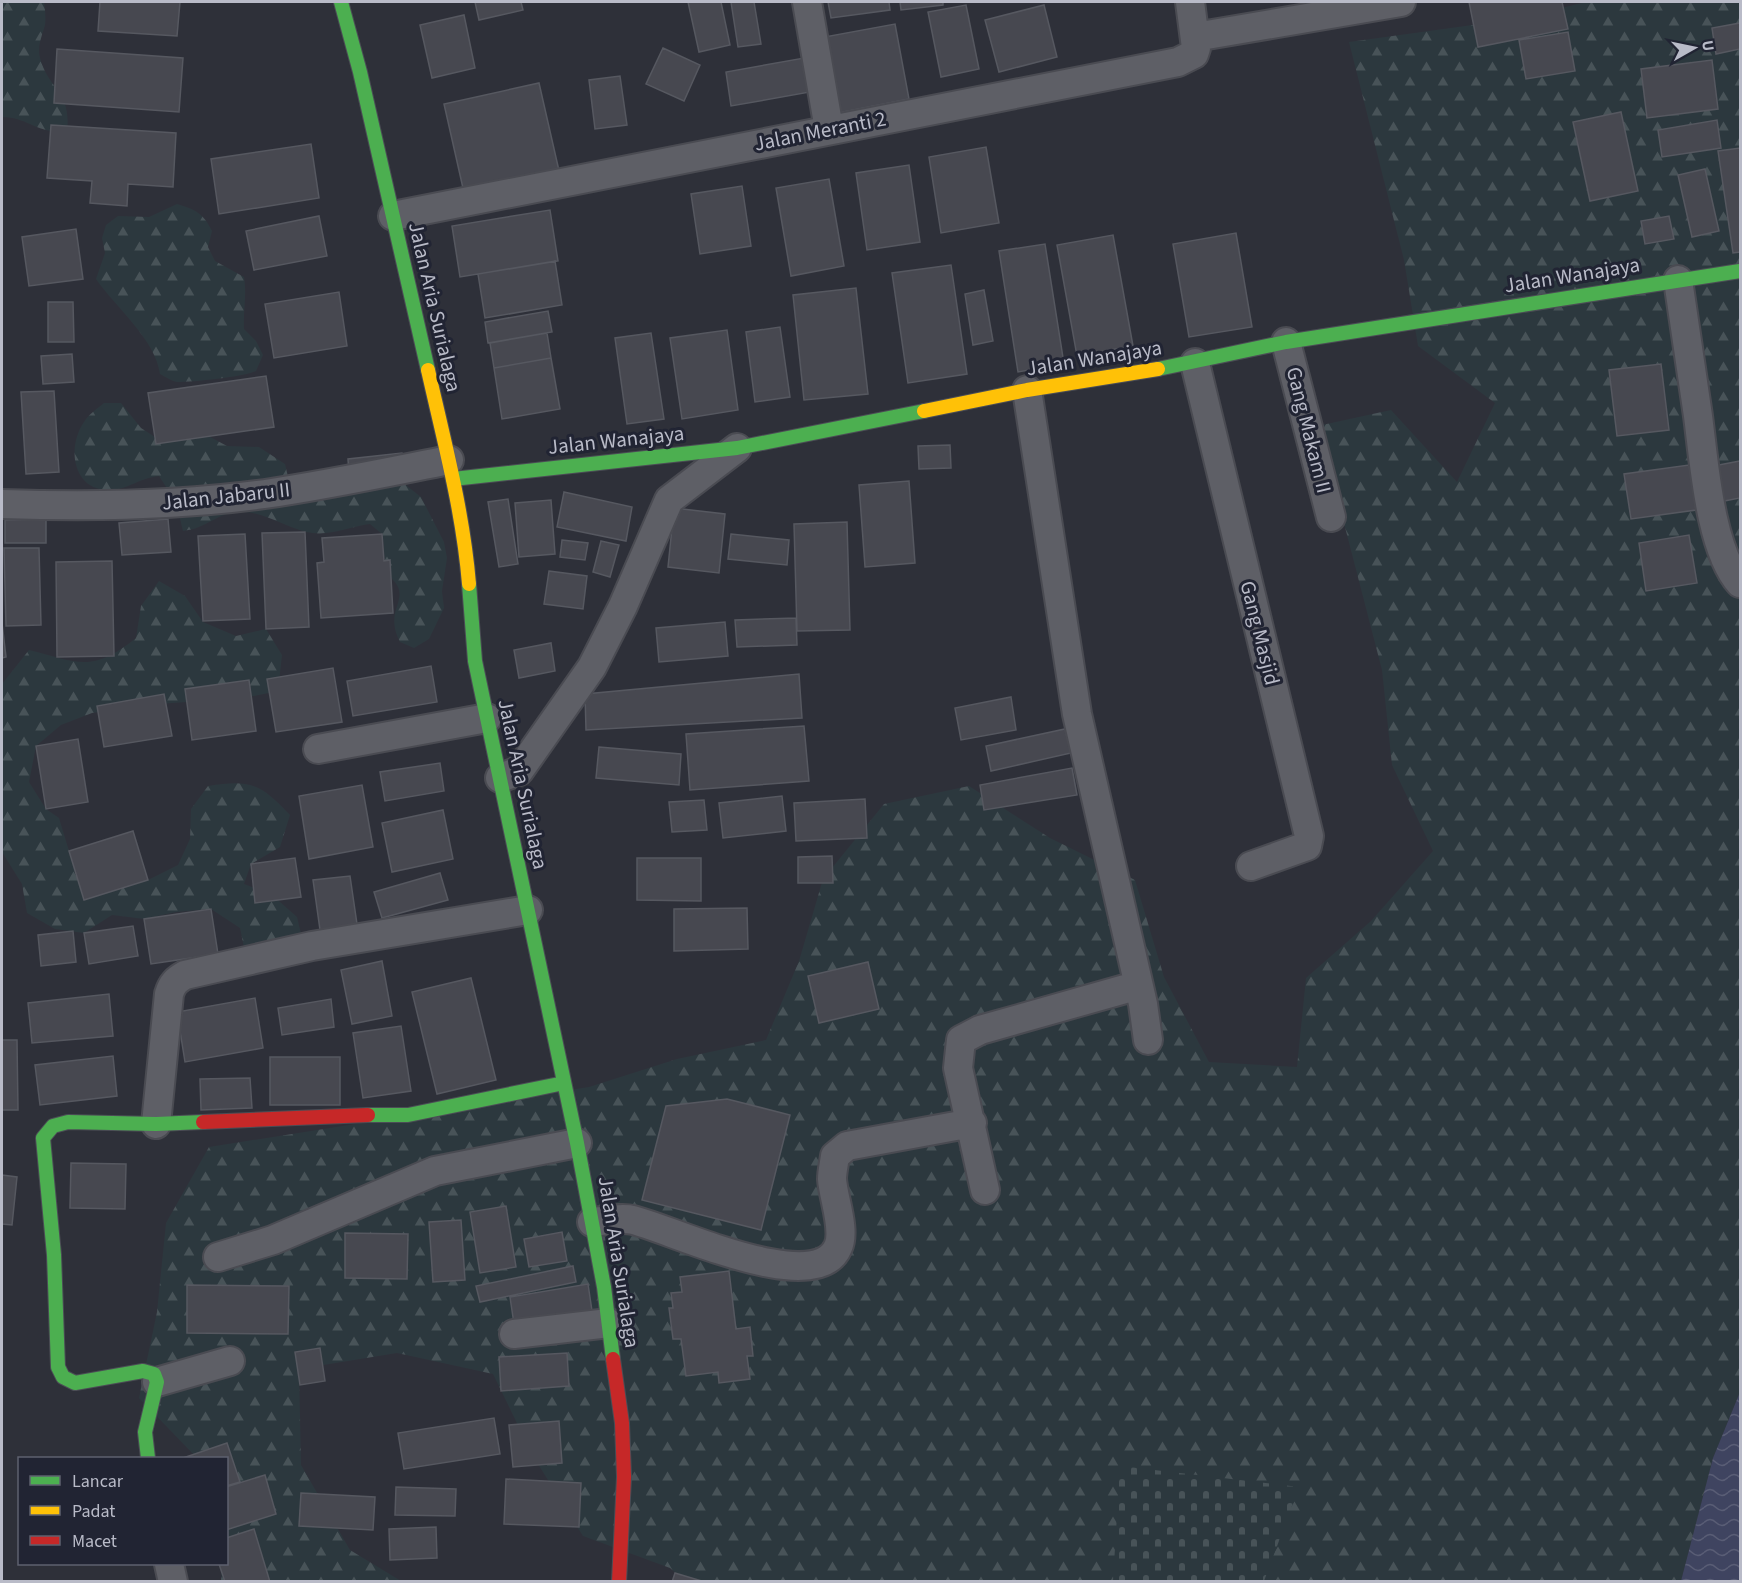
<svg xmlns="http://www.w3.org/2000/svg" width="1742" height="1583" font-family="'Source Sans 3',sans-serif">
<defs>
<pattern id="forest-firs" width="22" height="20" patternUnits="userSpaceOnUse" patternTransform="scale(1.5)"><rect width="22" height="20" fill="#2c383e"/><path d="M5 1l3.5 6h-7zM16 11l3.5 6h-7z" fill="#485358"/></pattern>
<pattern id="cemetery-stones" width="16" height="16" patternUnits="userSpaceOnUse" patternTransform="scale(1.5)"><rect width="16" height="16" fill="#2c383e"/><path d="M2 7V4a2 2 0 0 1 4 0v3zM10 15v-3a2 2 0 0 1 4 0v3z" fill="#485358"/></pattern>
<pattern id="water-waves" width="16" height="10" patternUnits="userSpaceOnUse" patternTransform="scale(1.5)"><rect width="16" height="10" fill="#3f4460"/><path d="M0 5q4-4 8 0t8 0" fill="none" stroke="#595d75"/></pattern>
</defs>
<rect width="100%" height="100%" fill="#2e3039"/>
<!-- forest -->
<path fill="url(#forest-firs)" d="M2 2H44C45 9 46 18 45 25 42 36 37 46 40 58 48 89 72 92 67 131 38 135 28 117 2 117Z
M1586 2H1740V1392L1713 1458 1681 1581H685L670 1568 583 1536 533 1456 493 1374 397 1353 299 1369 301 1465 350 1550 401 1581H221L222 1564H226V1458H197L139 1398 157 1312 166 1223 209 1147 589 1087 677 1059 766 1040 799 961 823 879 884 804 969 786 1050 838 1135 880 1164 977 1209 1062 1297 1067 1306 978 1371 921 1433 851 1392 765 1382 670 1339 504 1322 425 1391 410 1457 482 1495 403 1418 346 1404 260 1349 42 1516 19Z
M177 204C195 209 204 214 212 231L208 247 215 261 244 277C247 295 243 311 244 329L256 341 263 355 256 371C243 377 193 382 177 382 171 381 166 377 160 374 155 339 117 309 96 279L105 253 102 238 106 225 118 216 149 217Z
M104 403H121L141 428 155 437 199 431 227 446 259 447 285 464 289 481 393 475 421 497 444 542 447 558 442 591 444 608 429 639 414 648 400 642C385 613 405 603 398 587 396 581 389 578 387 572 383 559 385 547 382 534L370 524C348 527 329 537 306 532 286 527 265 513 244 512 219 510 208 529 183 531L176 502 159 476C139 478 129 489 111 490 73 492 66 448 84 422 89 414 98 408 104 403Z
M159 581 185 596 203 622 236 636 266 629 282 655 278 691 244 698 158 704 92 713 61 725 36 746 29 782 46 809 59 818 69 851 148 880 178 865 190 839 191 809 208 786C251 779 261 784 290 815L280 847 251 864 244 884 271 894 297 917 303 942 246 957 240 928 211 909 176 912 144 919 112 915 84 933 55 929 27 913 22 884 2 852V684L29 650C80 663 92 673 136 638L141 606Z"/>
<!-- cemetery -->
<path fill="url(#cemetery-stones)" d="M1120 1466 1299 1487 1264 1581H1113Z"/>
<!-- water -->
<path fill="url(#water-waves)" d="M1740 1392V1581H1681L1713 1458Z"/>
<!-- building -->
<path fill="#474850" stroke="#565860" stroke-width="1.5" d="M100 2H180L177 36 98 31Z
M475 2H521L523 10 479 20Z
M688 2H721L730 45 699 52Z
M731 2H754L761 44 738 47Z
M828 2H889L890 10 831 18Z
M900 2H943V5L901 10Z
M1469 2H1562L1568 29 1478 47Z
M966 5 979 69 941 77 928 12Z
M1044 5 1057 57 999 72 985 20Z
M464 15 475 68 432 78 420 25Z
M1740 23V49L1716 54 1712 28Z
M895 24 909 99 833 114 819 38Z
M1568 32 1575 71 1526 79 1519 40Z
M663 48 700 65 684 101 646 84Z
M57 49 183 58 179 112 54 103Z
M804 58 810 92 731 106 726 72Z
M1712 60 1718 109 1647 118 1641 69Z
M620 76 627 125 595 129 589 80Z
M539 83 560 175 465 197 444 104Z
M1621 112 1638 191 1590 201 1573 122Z
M1717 120 1721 148 1662 157 1658 130Z
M51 125 176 133 173 187 128 184 127 206 90 203 92 181 47 178Z
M311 144 319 198 219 214 211 159Z
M986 147 999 223 941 233 929 157Z
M1740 148V252L1733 253 1718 151Z
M909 165 920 242 867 250 856 173Z
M1705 169 1719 231 1692 237 1678 175Z
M829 179 844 266 791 276 776 188Z
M742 186 751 246 700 254 691 194Z
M550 210 558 261 460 277 452 226Z
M319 216 327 256 254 270 246 231Z
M1669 216 1674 239 1645 244 1641 221Z
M76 229 83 279 29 286 22 237Z
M1236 233 1252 327 1189 337 1173 244Z
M1113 235 1133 346 1077 356 1057 245Z
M1045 244 1064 364 1018 372 999 251Z
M555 261 562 305 485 318 478 274Z
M951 265 967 374 908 383 892 273Z
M856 288 868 394 804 400 793 295Z
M984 290 993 341 973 345 965 294Z
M339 292 347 346 274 358 265 304Z
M48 302H73L74 342H48Z
M548 311 552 332 488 343 485 322Z
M780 327 790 397 755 402 746 332Z
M727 330 738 410 682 419 670 338Z
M547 333 551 358 494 368 490 343Z
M651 333 664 419 627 424 615 338Z
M72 354 74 382 43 384 41 356Z
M551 358 560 409 502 419 494 368Z
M1661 364 1669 430 1617 436 1609 370Z
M266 376 274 427 156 444 148 393Z
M54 391 59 472 26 474 21 392Z
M950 445 951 468 919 469 918 446Z
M402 453 404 467 349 474 348 459Z
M1740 461V498L1719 502 1713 466Z
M1689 465 1696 510 1631 519 1624 474Z
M909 481 915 563 865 567 859 485Z
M564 492 632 507 626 541 557 527Z
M508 499 518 564 499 567 488 502Z
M551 500 555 554 519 557 515 503Z
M674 508 725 514 719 573 668 567Z
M46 519V543H5V520Z
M168 519 171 552 122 555 119 523Z
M847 522 850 630 797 631 794 524Z
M305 532 309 627 266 629 262 533Z
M245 534 250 619 203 621 198 536Z
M382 534 384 561 390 560 393 613 321 618 317 563 324 562 322 538Z
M731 534 789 540 787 565 728 559Z
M1689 535 1697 583 1646 591 1639 543Z
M562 540 588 543 585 560 560 557Z
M601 541 619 545 610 577 593 572Z
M4 548H39L41 625 6 626Z
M112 561 114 656 57 657 56 562Z
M549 571 587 576 583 609 544 604Z
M796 618 797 645 737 647 735 620Z
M725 622 728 656 659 662 656 628Z
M2 623 6 657 2 658Z
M551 643 555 671 519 678 514 650Z
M431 666 437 702 353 716 347 681Z
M333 668 342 722 276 732 267 679Z
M799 674 802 718 586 730 585 694Z
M249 680 256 731 192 740 185 689Z
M164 694 172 736 104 747 97 706Z
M1011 697 1016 730 961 740 955 708Z
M804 726 809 781 690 790 686 734Z
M1065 729 1071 753 991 771 986 746Z
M78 739 88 802 46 809 36 746Z
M599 747 681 754 679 785 596 778Z
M440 763 444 791 385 801 380 772Z
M1072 768 1077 795 984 810 980 785Z
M362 785 373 847 309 859 299 796Z
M782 796 786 831 723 838 719 803Z
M865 799 867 838 796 841 794 803Z
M704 800 707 830 672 832 669 802Z
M443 810 453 859 392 872 382 823Z
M133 831 148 880 84 900 69 851Z
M832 856 833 883H798V857Z
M295 858 301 897 255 903 251 864Z
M637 858H701V901L637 900Z
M440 873 448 900 382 918 374 892Z
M350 876 358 931 321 937 313 880Z
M747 908 748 949 674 951V909Z
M211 909 218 954 151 964 144 919Z
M133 926 138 956 89 964 84 933Z
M73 931 76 962 41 966 38 935Z
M382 961 392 1016 352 1024 341 970Z
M868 962 879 1009 819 1023 808 976Z
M471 978 496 1080 437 1094 412 992Z
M109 994 113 1036 32 1043 28 1003Z
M255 998 263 1048 185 1062 177 1012Z
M331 999 334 1027 282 1035 278 1008Z
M401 1026 411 1091 363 1098 353 1033Z
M2 1040H17L18 1110H2Z
M113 1056 117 1096 40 1105 35 1065Z
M270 1057H340V1105H270Z
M250 1078 252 1108 201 1110 200 1079Z
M727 1099 790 1115 761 1230 642 1200 666 1106Z
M71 1163 126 1164 125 1209 70 1208Z
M2 1175 17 1177 12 1225 2 1224Z
M506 1206 516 1267 480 1273 470 1212Z
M461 1220 465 1280 433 1282 429 1222Z
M562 1232 567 1261 529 1267 524 1239Z
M345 1233 408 1234 407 1279 345 1278Z
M573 1266 576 1282 480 1302 476 1286Z
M729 1271 736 1329 750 1327 753 1356H747L750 1379 719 1383 718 1372 686 1376 681 1339H673L669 1308H673L671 1293 682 1292 680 1277Z
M588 1284 592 1311 514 1324 510 1297Z
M187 1285 289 1286 288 1334 187 1333Z
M320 1348 325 1381 300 1385 295 1352Z
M567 1353 569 1386 501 1391 499 1357Z
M494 1418 500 1454 404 1469 398 1433Z
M559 1421 562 1463 513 1467 509 1425Z
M227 1443 240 1482 226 1486V1458H183Z
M265 1475 276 1514 226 1530V1487Z
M506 1479 581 1483 579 1527 504 1524Z
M396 1487 456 1489 455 1516 395 1515Z
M301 1493 375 1497 373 1530 299 1526Z
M436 1527 437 1558 390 1560 389 1529Z
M254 1529 270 1582H225L219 1564H226V1538Z
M675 1573 705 1582H672Z"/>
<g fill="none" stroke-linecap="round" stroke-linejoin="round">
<defs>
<path id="street" d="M807 2 829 129
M1195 37 1401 2
M393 216 1178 62 1194 54 1196 48 1190 2
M1678 280C1685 325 1691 371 1698 416 1704 461 1710 550 1740 583
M1286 342 1331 517
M1195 363 1309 836 1307 846 1251 866
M1027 390 1077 714 1143 1004 1148 1040
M2 504C89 507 178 506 265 494 327 485 388 472 449 460
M318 749 487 718
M500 778 519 771 592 667 623 606 669 500 737 448
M156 1124 169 994C172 984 176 980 185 975L312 946 528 910
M985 1190 958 1068 961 1040 980 1030 1125 989
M592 1222C605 1221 621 1217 633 1220 671 1229 816 1299 838 1247 846 1230 833 1197 832 1179 832 1172 834 1164 835 1156L847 1146 972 1123
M218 1257 273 1240 435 1171 577 1143
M514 1334 609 1323
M157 1382 230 1361
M169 1564 173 1582"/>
<path id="fast" d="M341 2 360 72 428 370
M1158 369 1286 342 1740 271
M453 479 737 448 924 411
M469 584 475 661 577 1143 604 1287 613 1359
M368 1115H408L564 1083
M148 1458 145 1432 157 1382 154 1374 143 1371 75 1383 63 1377 58 1367 54 1255 43 1138 53 1126 68 1122 156 1124 203 1122"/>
<path id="slow" d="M428 370C444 441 463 511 469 584
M924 411 1027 390 1158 369"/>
<path id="jam" d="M203 1122 368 1115
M613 1359 622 1423 624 1477 619 1582"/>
</defs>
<!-- street casing -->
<use href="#street" stroke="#4a4b52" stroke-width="32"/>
<!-- fast casing -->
<use href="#fast" stroke="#4b4d55" stroke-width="16"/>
<!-- slow casing -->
<use href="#slow" stroke="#4b4d55" stroke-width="16"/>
<!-- jam casing -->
<use href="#jam" stroke="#4b4d55" stroke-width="16"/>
<!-- street -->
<use href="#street" stroke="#5e5f66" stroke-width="28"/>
<!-- fast -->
<use href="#fast" stroke="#4caf50" stroke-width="14"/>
<!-- slow -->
<use href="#slow" stroke="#ffc107" stroke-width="14"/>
<!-- jam -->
<use href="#jam" stroke="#c62828" stroke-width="14"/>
</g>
<g text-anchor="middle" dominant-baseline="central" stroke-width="6" stroke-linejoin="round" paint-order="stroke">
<!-- street labels -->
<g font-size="21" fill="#b9bbc8" stroke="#212433">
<text transform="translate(820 131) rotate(-11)">Jalan Meranti 2</text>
<text transform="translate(1572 275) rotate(-9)">Jalan Wanajaya</text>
<text transform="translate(435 307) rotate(77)">Jalan Aria Surialaga</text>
<text transform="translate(1094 358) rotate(-9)">Jalan Wanajaya</text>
<text transform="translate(1309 430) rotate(76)">Gang Makam II</text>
<text transform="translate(616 440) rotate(-6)">Jalan Wanajaya</text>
<text transform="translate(226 496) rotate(-6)">Jalan Jabaru II</text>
<text transform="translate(1260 633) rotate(76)">Gang Masjid</text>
<text transform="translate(523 784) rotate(78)">Jalan Aria Surialaga</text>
<text transform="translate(619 1262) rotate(81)">Jalan Aria Surialaga</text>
</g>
</g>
<!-- border -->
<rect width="1742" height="1583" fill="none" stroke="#b9bbc8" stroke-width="6"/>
<!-- legend -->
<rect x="18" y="1457" width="210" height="108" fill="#212433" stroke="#5e606f" stroke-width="1.5"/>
<rect x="30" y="1476" width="30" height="9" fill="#4caf50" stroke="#5e606f" stroke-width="1.5"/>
<text x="72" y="1487" font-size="18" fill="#b9bbc8">Lancar</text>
<rect x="30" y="1506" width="30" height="9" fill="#ffc107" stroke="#5e606f" stroke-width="1.5"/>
<text x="72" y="1517" font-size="18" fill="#b9bbc8">Padat</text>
<rect x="30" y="1536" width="30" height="9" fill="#c62828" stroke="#5e606f" stroke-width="1.5"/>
<text x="72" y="1547" font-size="18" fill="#b9bbc8">Macet</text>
<!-- north arrow -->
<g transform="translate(1694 48) rotate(81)" stroke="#212433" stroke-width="4.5" paint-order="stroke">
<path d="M0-4.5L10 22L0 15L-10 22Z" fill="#b9bbc8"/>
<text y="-9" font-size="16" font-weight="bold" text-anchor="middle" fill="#b9bbc8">U</text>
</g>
</svg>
